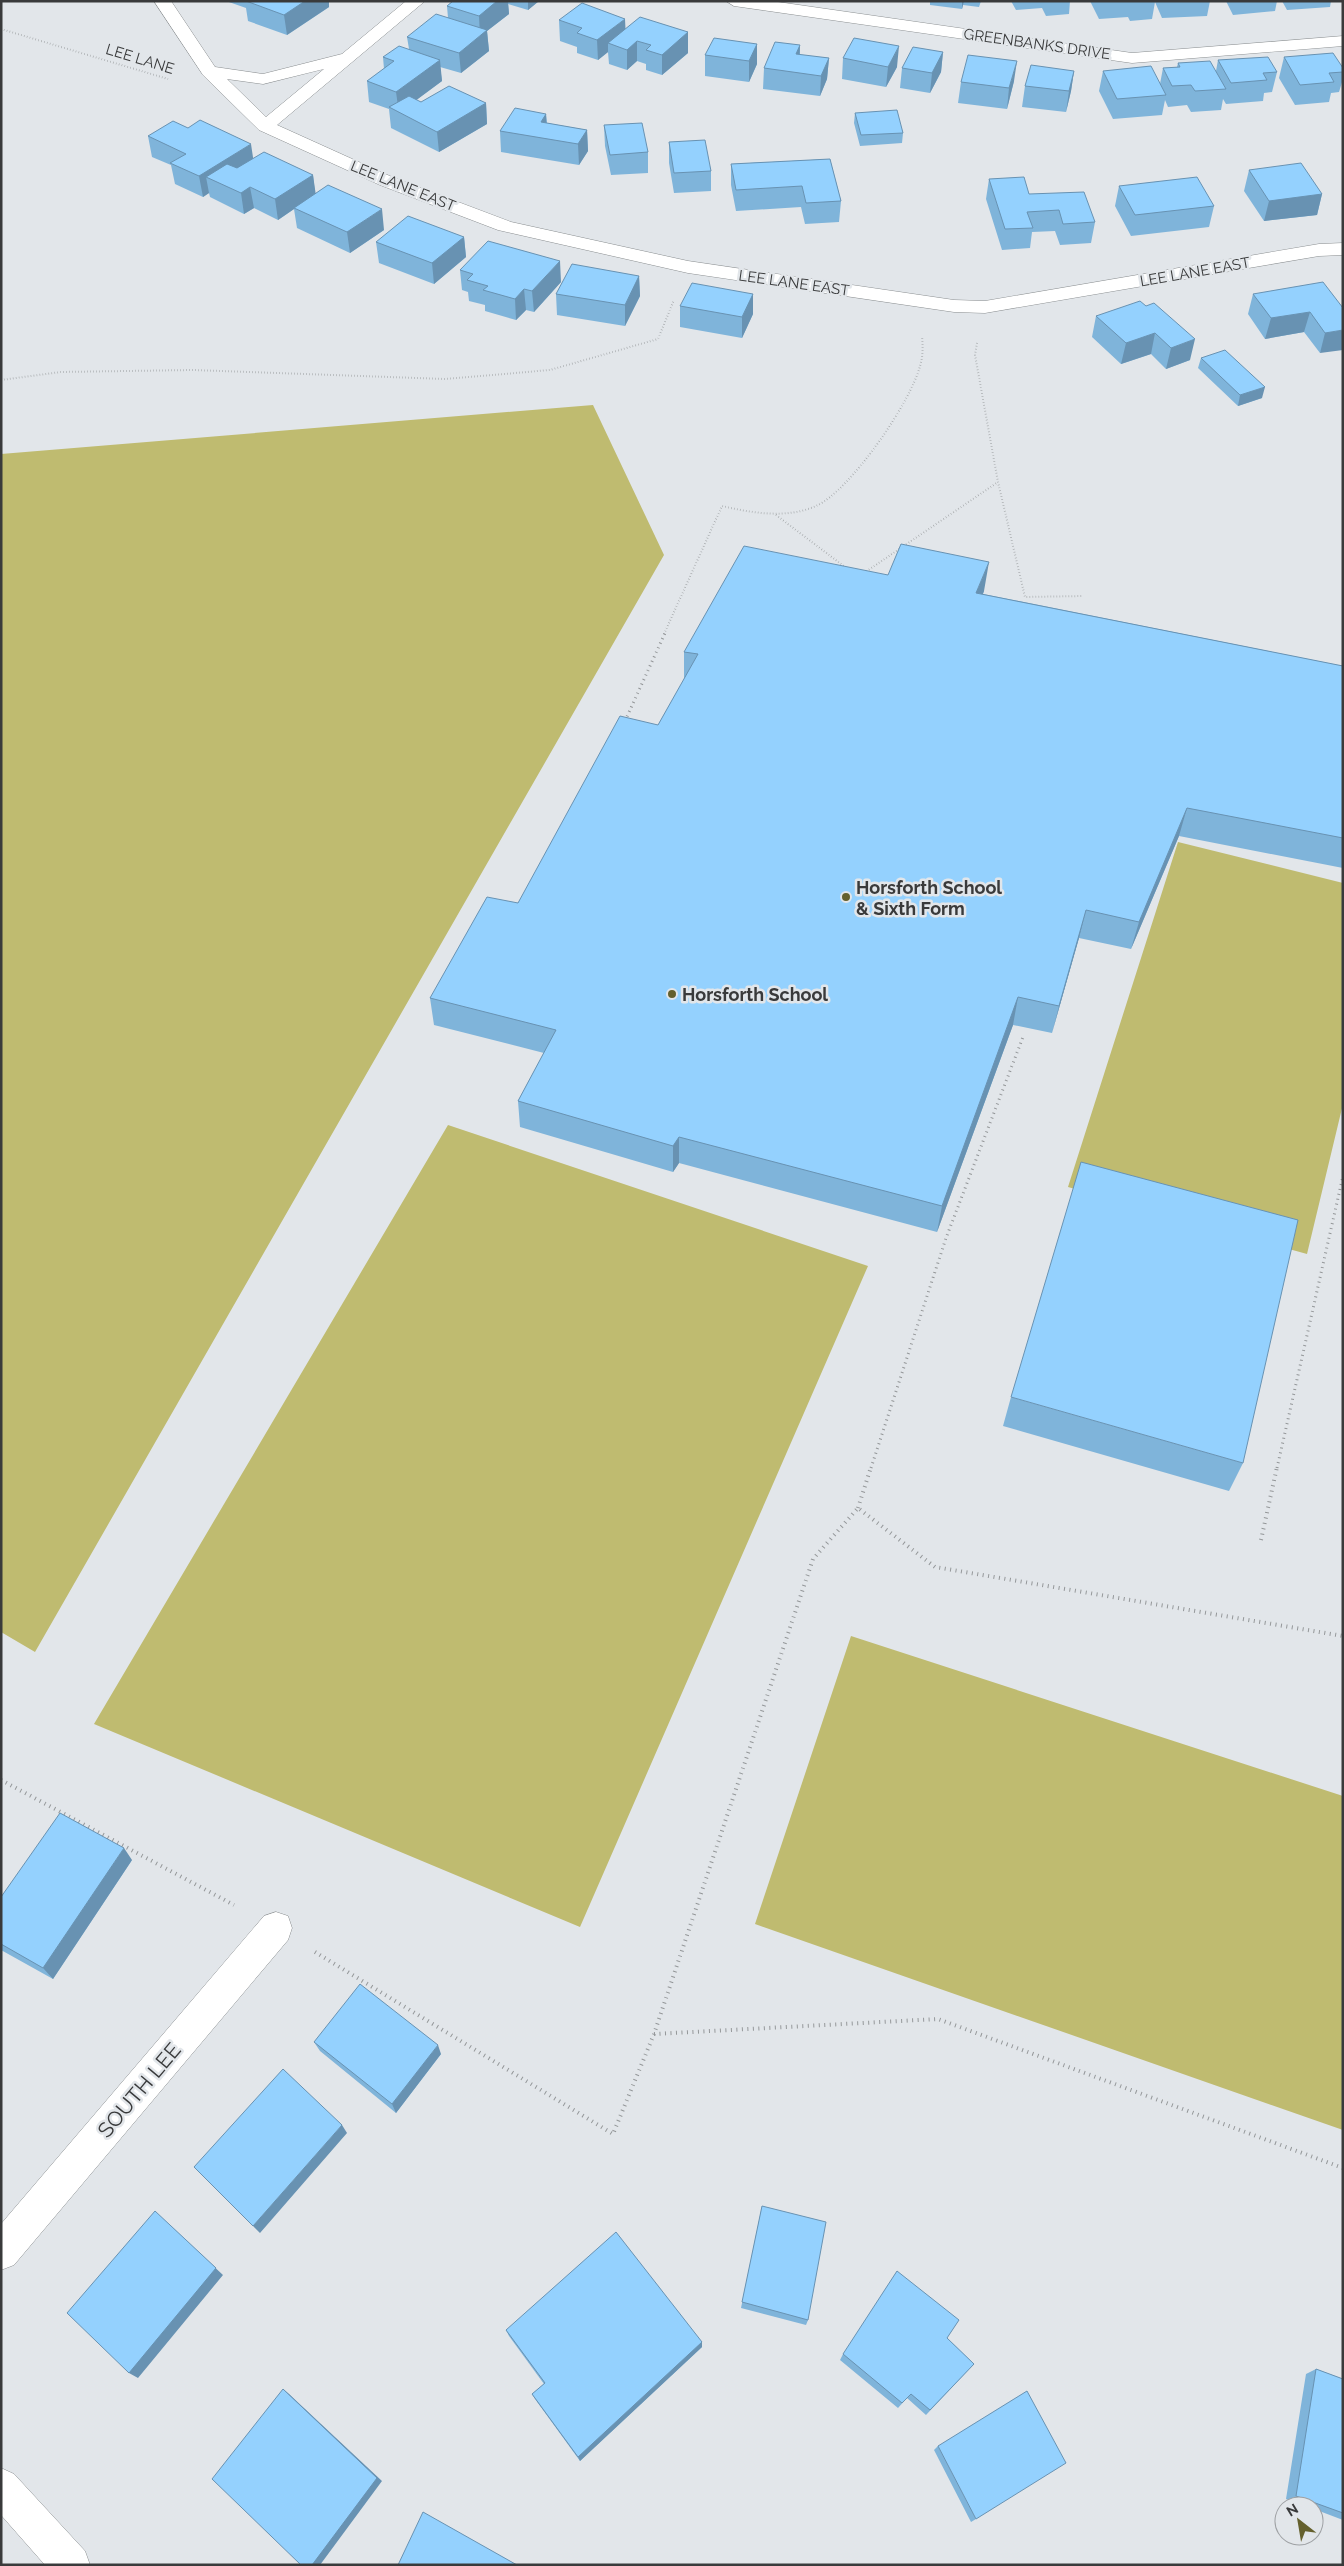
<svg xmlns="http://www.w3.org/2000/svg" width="1344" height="2566" font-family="Raleway,sans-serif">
<rect width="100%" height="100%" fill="#e2e6ea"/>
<!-- green -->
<path fill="#bfbb70" d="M593 405 664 555 35 1652 1 1632V454Z
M1178 842 1343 883V1104L1307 1254 1068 1187Z
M448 1125 868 1266 580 1927 94 1724Z
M851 1636 1343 1796V2130L755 1924Z"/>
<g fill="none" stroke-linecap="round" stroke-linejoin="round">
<defs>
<path id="minor" d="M154 1H171L215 67 263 74 342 54 406 1H425L277 125 392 177 511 222 688 261 954 300 985 301 1319 244 1343 243V255L1319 256 985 313 954 312 688 273 498 230 380 185 259 130 203 75ZM324 69 266 117 227 79 263 84Z
M726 1H771L1132 53 1343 36V46L1132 63 734 6Z
M276 1912 288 1916 292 1928 288 1940 14 2265 1 2270V2224L264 1916Z
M1 2468 14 2474 85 2551 90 2565H45L1 2515Z"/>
</defs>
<!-- minor casing -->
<use href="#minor" stroke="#8a8e90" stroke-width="1"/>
<!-- path-far2 -->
<path stroke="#949799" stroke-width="2" stroke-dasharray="0.5 2.5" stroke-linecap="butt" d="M1 29 168 79
M977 343 975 355 998 482 1025 597 1083 596
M1 380 61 372 193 370 445 379 550 370 658 339 674 300
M776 515 845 567
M864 573 998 482
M664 634 722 506C752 513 787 519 816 506 850 491 911 402 920 366 923 357 923 346 922 336"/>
<!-- path-far1 -->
<path stroke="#949799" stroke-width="3" stroke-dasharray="1 4" stroke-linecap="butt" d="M625 721 665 633
M871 1468 946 1238 1023 1037
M1277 1468 1343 1176"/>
<!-- path -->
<path stroke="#949799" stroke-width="4" stroke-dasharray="1 4.5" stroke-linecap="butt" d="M858 1508 871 1467
M1261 1540 1277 1467
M1 1780 234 1905
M315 1952 613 2134 654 2034 813 1559 858 1508 935 1567 1343 1636
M654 2034 938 2019 1343 2168"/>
<!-- minor -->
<use href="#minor" fill="#fff" fill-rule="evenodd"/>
</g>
<!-- wall -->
<path fill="#7fb4da" d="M226 1H329V7L287 35 248 21 246 8Z
M453 1H539L528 10 508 4 509 14 487 31 489 51 461 73 440 67 442 81 416 100 421 102 486 103 487 124 439 152 391 128 389 109 369 102 367 81 384 69 383 57 409 49 407 37 448 18 447 6Z
M930 1H981L979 7 963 5 962 9 930 5Z
M1011 1H1070L1069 14 1046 16 1042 8 1016 10Z
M1090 1H1210L1207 16 1162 18 1155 2 1152 19 1130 21 1128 17 1099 19Z
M1226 1H1277L1275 11 1233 15Z
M1282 1H1331L1330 7 1287 10Z
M559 20 625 29 688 32V53L662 75 646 70V64L637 61 627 70 609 64 608 52 598 60 577 53V47L560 41Z
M757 44V64L749 82 705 76V55Z
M800 45V55L829 58 827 79 820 96 763 89 764 68Z
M943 52 941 72 930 93 900 88 902 68Z
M1284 57 1342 67 1343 65V79L1339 92 1331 93 1329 102 1295 105 1279 78Z
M843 58 897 67 886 87 842 79Z
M1218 60 1277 72 1272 92 1264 93 1263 101 1226 104 1223 99 1221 110 1191 112 1187 105 1168 107 1165 100 1162 115 1113 119 1099 91 1103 71 1160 84 1163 68 1177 67 1178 63 1216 71Z
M1074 71 1071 91 1066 112 1022 107 1025 86Z
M1014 81 1007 109 958 103 961 82Z
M855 113 903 133 902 143 860 146 854 123Z
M546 114 547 123 587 130 588 151 579 165 501 152 500 131Z
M604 125 648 152V173L611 175 605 146Z
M148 136 253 158 313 175 315 193 384 230 350 253 297 228 294 209 278 220 254 208 244 214 210 197 209 193 203 197 175 184 171 165 152 157Z
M669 142 711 171V191L674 193 669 163Z
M830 159 841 201 839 222 805 224 801 207 736 211 731 185V164Z
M1249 170 1322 194 1317 215 1264 221 1244 191Z
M989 179 1029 194 1095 222 1091 243 1060 245 1055 231 1032 232 1030 248 1002 250 986 199Z
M1119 186 1214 206 1209 227 1131 236 1115 206Z
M464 237 466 257 434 284 379 263 376 242Z
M460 270 561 282 534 312 526 310 516 320 485 311V305L469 301 468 292 462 290Z
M639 276 640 296 625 326 557 315 556 294Z
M753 294V314L742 338 680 327V306Z
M1253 294 1343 308 1320 353 1304 332 1265 339 1248 314Z
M1146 306 1190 360 1166 369 1151 354 1121 364 1092 337 1096 316Z
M1201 358 1262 398 1238 406 1198 368Z
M888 575 984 591 983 594 1343 666V868L1179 836 1131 949 1079 938 1052 1033 1013 1025 937 1232 679 1163 673 1172 520 1127 518 1101 544 1053 434 1025 430 998 518 903 658 725 684 680V652Z
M1011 1397 1243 1463 1229 1491 1003 1426Z
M132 1860 53 1979 1 1950V1897Z
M314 2042 441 2054 396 2113 320 2051Z
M762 2206 808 2320 806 2325 741 2308Z
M506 2330 702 2342V2347L580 2461 535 2399 532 2394 544 2384 509 2336Z
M947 2338 974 2364 926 2415 907 2398 898 2408 840 2360 843 2354Z
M1316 2369 1343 2379V2520L1314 2509V2506H1305L1286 2499 1306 2374Z
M938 2446 976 2519 971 2522 934 2450Z"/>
<!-- shaded-wall -->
<path fill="#6892b2" d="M305 1H329V7L287 35 284 15Z
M497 1H508L509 14 487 31 489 51 461 73 459 53 480 36 479 16Z
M528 1H539L528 10Z
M962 1H964L962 9Z
M625 19 626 39 608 43V52L598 60 597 40Z
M688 32V53L662 75V55Z
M637 41V61L627 70V50Z
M757 44V64L749 82V61Z
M800 45 799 66 796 54Z
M899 46 897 67 886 87 888 67Z
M943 52 941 72 930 93 932 73Z
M829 58 827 79 820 96 821 76Z
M440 60 442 81 399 113 396 92Z
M1017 61 1014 81 1007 109 1009 88Z
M1074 71 1071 91 1066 112 1069 91Z
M486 103 487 124 439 152 437 132Z
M546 114 547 134 541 122Z
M587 130 588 151 579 165 578 144Z
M251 144 254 164 206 177 209 193 203 197 199 176Z
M313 175 316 196 294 208V209L278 220 275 199Z
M250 187 254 208 244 214 241 193Z
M1322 194 1317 215 1264 221 1269 201Z
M382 209 384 230 350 253 347 232Z
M464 237 466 257 434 284 432 263Z
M560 261 561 282 534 312 532 291Z
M639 276 640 296 625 326V305Z
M524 289 526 310 516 320 515 299Z
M753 294V314L742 338V317Z
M1310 312 1304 332 1265 339 1271 318Z
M1343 330V350L1320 353 1325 333Z
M1155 333 1151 354 1121 364 1126 343Z
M1195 339 1190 360 1166 369 1171 348Z
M1265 387 1262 398 1238 406 1240 395Z
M989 562 984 591 971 622 976 593Z
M1187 808 1179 836 1131 949 1139 922Z
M1086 910 1079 938 1052 1033 1059 1006Z
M1018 997 1013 1025 937 1232 942 1206Z
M679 1137V1163L673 1172V1146Z
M124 1848 132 1860 53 1979 43 1968Z
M438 2045 441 2054 396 2113 392 2104Z
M342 2125 347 2133 260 2233 253 2226Z
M163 2219 223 2275 138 2378 129 2373Z
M702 2342V2347L580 2461 578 2457Z
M283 2389 289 2394 382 2481 320 2565H312Z"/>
<!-- building -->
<path fill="#94d1fe" stroke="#6892b2" d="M246 1H305L284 15Z
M453 1H497L479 16 447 6Z
M582 3 625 19 597 40 577 33 582 28 559 20Z
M436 14 487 30 459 53 407 37Z
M640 17 688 32 662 55 646 50 651 45 637 41 627 50 608 43Z
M714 38 757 44 749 61 705 55Z
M854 38 899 46 888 67 843 58Z
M775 42 800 45 796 54 829 58 821 76 764 68Z
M399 46 440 60 396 92 367 81 394 61 383 57Z
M913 47 943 52 932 73 902 68Z
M1333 53 1343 68V72L1329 73 1334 82 1300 85 1284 57Z
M968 55 1017 61 1009 88 961 82Z
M1268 57 1277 72 1263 73 1267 80 1231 83 1218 60Z
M1210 61 1226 89 1195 91 1191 85 1172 86 1163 68 1180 67 1178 63Z
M1031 65 1074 71 1069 91 1025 86Z
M1151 66 1166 95 1117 99 1103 71Z
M449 86 486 103 437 132 389 107 409 96 421 102Z
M515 108 546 114 541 122 587 130 578 144 500 131Z
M897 110 903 133 861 135 855 113Z
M200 120 251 144 199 176 170 163 186 154 148 136 173 121 188 128Z
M642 123 648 152 610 155 604 125Z
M705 140 711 171 674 173 669 142Z
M264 152 313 175 275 199 250 187 241 193 206 177 227 164 237 168Z
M830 159 841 201 806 203 802 186 736 190 731 164Z
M1301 163 1322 194 1269 201 1249 170Z
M1024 177 1029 194 1084 192 1095 222 1063 224 1059 210 1027 212 1033 228 1005 229 989 179Z
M1197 177 1214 206 1135 215 1119 186Z
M328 185 382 209 347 232 294 208Z
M408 216 464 237 432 263 376 242Z
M488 241 560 261 532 291 524 289 515 299 483 290 488 286 467 280 473 274 460 270Z
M572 264 639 276 625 305 556 294Z
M1323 282 1343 308V330L1325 333 1310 312 1271 318 1253 294Z
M692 283 753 294 742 317 680 306Z
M1140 301 1146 306 1154 303 1195 339 1171 348 1155 333 1126 343 1096 316Z
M1225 350 1265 387 1240 395 1201 358Z
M901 544 989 562 976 593 1343 666V838L1187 808 1139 922 1086 910 1059 1006 1018 997 942 1206 679 1137 673 1146 518 1101 556 1030 430 998 487 897 518 903 620 716 658 725 698 654 684 652 744 546 888 575Z
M1081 1162 1298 1220 1243 1463 1011 1397Z
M60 1813 124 1848 43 1968 1 1944V1897Z
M360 1984 438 2045 392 2104 314 2042Z
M283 2069 342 2125 253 2226 194 2167Z
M762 2206 826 2222 808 2320 742 2302Z
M155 2211 216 2268 129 2373 67 2313Z
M616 2232 702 2342 578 2457 532 2394 545 2383 506 2330Z
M897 2271 959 2320 947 2338 974 2364 930 2410 911 2394 902 2403 843 2354Z
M1316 2369 1343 2379V2513L1296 2496Z
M283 2389 377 2478 312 2565H301L212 2479Z
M1027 2391 1066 2463 976 2519 938 2446Z
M423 2512 517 2565H398Z"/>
<!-- markers -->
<g fill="#64602d" stroke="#e2e6ea" stroke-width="2">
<circle cx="846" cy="897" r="5"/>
<circle cx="672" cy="994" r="5"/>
</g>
<g text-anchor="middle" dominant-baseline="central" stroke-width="5" stroke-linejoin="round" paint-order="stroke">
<!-- far-street labels -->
<g font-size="15" fill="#393a3b" stroke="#e2e6ea">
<text transform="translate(1037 44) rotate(8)">GREENBANKS DRIVE</text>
<text transform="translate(140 59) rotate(17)">LEE LANE</text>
<text transform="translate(403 186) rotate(22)">LEE LANE EAST</text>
<text transform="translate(1195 272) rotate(-10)">LEE LANE EAST</text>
<text transform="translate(794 283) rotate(8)">LEE LANE EAST</text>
</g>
<!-- poi labels -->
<g font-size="18" font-weight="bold" fill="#393a3b" stroke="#e2e6ea" text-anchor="start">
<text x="856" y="887">Horsforth School<tspan x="856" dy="21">&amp; Sixth Form</tspan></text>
<text x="682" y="994">Horsforth School</text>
</g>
<!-- near-street labels -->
<g font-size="21" fill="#393a3b" stroke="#e2e6ea">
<text transform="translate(139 2090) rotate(-50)">SOUTH LEE</text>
</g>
</g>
<!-- border -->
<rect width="1344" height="2566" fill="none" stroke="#393a3b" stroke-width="5"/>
<!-- north arrow -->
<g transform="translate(1299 2521) rotate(329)"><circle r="24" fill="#e2e6ea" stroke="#9ea1a4"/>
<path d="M0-4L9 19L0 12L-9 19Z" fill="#64602d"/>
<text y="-8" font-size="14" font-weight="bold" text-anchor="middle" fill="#393a3b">N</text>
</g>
</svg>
